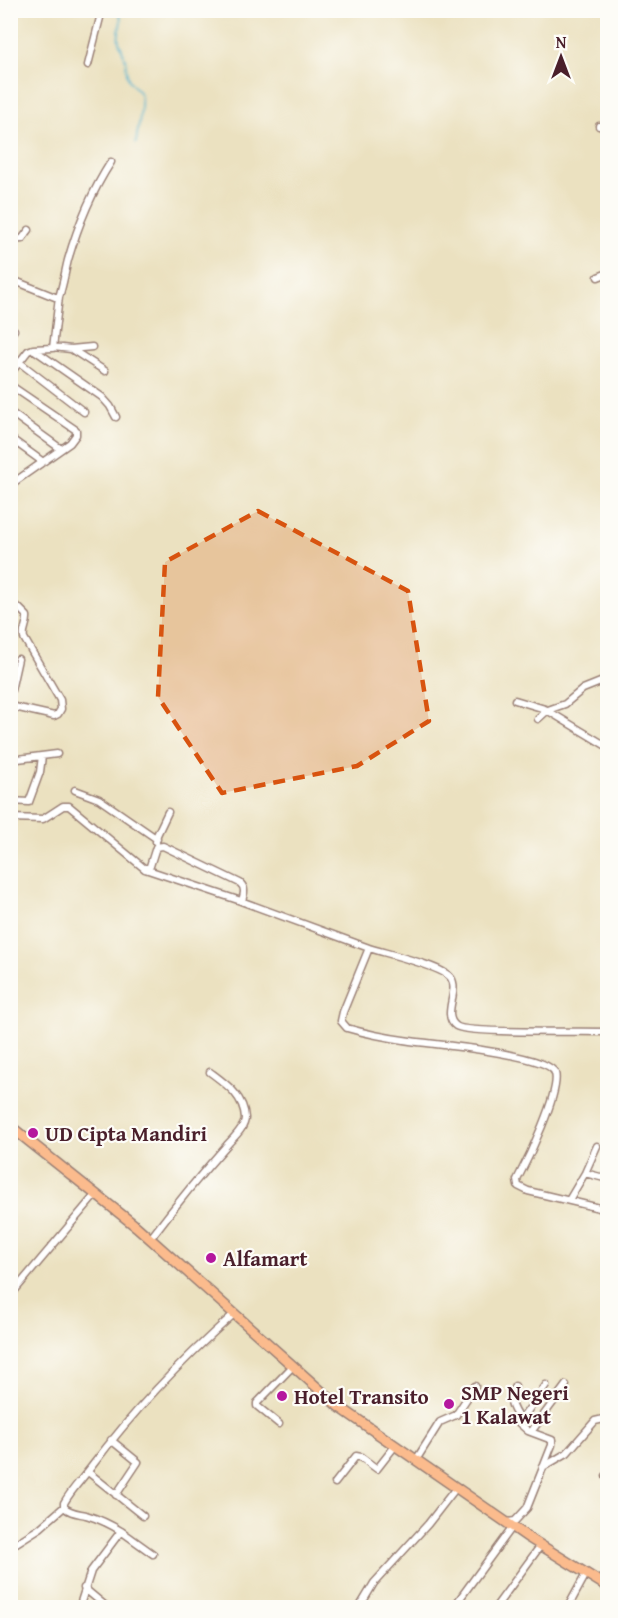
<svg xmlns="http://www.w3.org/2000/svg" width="618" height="1618" font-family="'Gentium Book Plus',serif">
<rect width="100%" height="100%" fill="#fdfcf7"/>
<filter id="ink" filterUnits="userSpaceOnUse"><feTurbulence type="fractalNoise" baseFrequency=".0167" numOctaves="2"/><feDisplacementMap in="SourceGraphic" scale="12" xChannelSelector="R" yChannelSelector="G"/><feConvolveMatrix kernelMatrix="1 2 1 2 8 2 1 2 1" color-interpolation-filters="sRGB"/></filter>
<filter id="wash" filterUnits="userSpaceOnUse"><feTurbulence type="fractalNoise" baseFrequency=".008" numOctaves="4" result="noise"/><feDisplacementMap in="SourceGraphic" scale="24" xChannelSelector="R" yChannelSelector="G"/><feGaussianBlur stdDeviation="1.35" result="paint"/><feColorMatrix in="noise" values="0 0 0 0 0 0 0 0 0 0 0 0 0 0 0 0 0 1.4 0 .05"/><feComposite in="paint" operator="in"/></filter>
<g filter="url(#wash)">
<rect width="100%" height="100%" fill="#ebe1c0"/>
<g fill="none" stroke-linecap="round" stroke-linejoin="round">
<!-- stream -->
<path stroke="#52b3d1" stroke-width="1.5" d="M117 10C126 20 116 30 119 42 122 49 125 56 126 64 127 69 126 73 128 78 131 86 139 88 141 97 143 108 137 131 136 143"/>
</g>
</g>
<g filter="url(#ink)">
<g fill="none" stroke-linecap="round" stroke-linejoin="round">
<defs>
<path id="minor" d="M88 65 102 10
M599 126 608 127
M10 240 22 239 29 230
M598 277 608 273
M10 279 55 297H59C63 285 65 272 68 260 78 225 91 193 111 162
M10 334 14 330
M53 347 71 349 92 347
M33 349 53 348 59 297
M71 349 105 371
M19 362 84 412
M10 374 28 351 33 349 102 397 110 406 116 417
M10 385 76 430V435L70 443 10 485
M10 412 61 449
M10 438 43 462
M10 452 17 443
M10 605 18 607 27 616C28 624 22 630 24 638L60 700 61 709 58 714 54 716 10 706
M10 695 18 659
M515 700 545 709 608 747
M538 719 548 710 565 704 583 689 608 679
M10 760 57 754
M75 790 99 799 157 839
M10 801 29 802 40 772 42 756
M10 818 43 819 63 806H69L145 869 238 900 369 948 343 1012 341 1021 347 1028C367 1034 389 1038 410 1041 432 1044 549 1054 555 1073 561 1091 527 1161 517 1180L518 1186 528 1191 608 1210
M156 842 157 835 168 812
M145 869 150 866 156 847 163 846 240 883C246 888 244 894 242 901
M369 948C384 953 443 966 451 978 460 991 441 1015 456 1026 465 1034 586 1031 608 1032
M585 1173 608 1179
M569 1200 585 1173 597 1146
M150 1239C175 1206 200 1175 227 1145 233 1138 245 1128 245 1118 244 1096 226 1084 210 1072
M10 1296 96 1194
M515 1386C508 1401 511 1407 520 1420
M279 1424 257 1406V1403L293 1366
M531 1432 566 1385
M111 1440 138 1462 116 1495
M416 1460 440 1422 456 1415 475 1386
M543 1467 567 1453 595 1421 608 1418
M88 1472 143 1516
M606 1476H608
M335 1483 356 1456 361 1457 377 1469 395 1446
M508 1522 515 1521 527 1508 552 1445V1440L528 1431 519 1423 546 1385
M121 1531 153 1554
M10 1547 40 1528 64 1507
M84 1588 108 1608
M568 1607 586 1574
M79 1608 91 1571 121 1531C110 1524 99 1519 86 1515 77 1513 70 1513 64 1507V1503C71 1490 83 1478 92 1466 134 1410 181 1361 234 1314
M359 1608 374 1583 428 1524 456 1488
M453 1608 513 1526
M495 1608 541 1545"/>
<path id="highway" d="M10 1126 137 1227 338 1406 529 1538 608 1587"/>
</defs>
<!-- minor casing -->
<use href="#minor" stroke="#9a8076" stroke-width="9"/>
<!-- highway casing -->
<use href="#highway" stroke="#9a8076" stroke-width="12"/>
<!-- minor -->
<use href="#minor" stroke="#fff" stroke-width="6"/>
<!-- highway -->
<use href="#highway" stroke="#fbbb8d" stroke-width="9"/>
</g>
</g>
<!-- marked area -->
<path fill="#d8530f" fill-opacity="0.2" stroke="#d8530f" stroke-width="4.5" stroke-dasharray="12 8" stroke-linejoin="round" d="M258 511 408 591 429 721 357 766 222 793 158 697 165 562Z"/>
<!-- markers -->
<g fill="#b5179e" stroke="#fdfcf7" stroke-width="2">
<circle cx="33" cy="1133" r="6"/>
<circle cx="211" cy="1258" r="6"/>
<circle cx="282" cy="1396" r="6"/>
<circle cx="449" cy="1404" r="6"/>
</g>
<g text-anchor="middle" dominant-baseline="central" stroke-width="4.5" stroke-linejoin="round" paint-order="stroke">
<!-- poi labels -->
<g font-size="21" font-weight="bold" fill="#4a1f2b" stroke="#fdfcf7" text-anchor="start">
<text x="45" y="1133">UD Cipta Mandiri</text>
<text x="223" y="1258">Alfamart</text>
<text x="461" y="1392">SMP Negeri<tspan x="461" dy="24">1 Kalawat</tspan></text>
<text x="294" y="1396">Hotel Transito</text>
</g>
</g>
<!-- margin -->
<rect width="618" height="1618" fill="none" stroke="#fdfcf7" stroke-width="36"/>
<!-- north arrow -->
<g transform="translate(561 57)" stroke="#fdfcf7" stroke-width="4.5" paint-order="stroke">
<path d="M0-4.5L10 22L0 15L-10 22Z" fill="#4a1f2b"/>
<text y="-9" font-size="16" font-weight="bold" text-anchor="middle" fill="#4a1f2b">N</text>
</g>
</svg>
